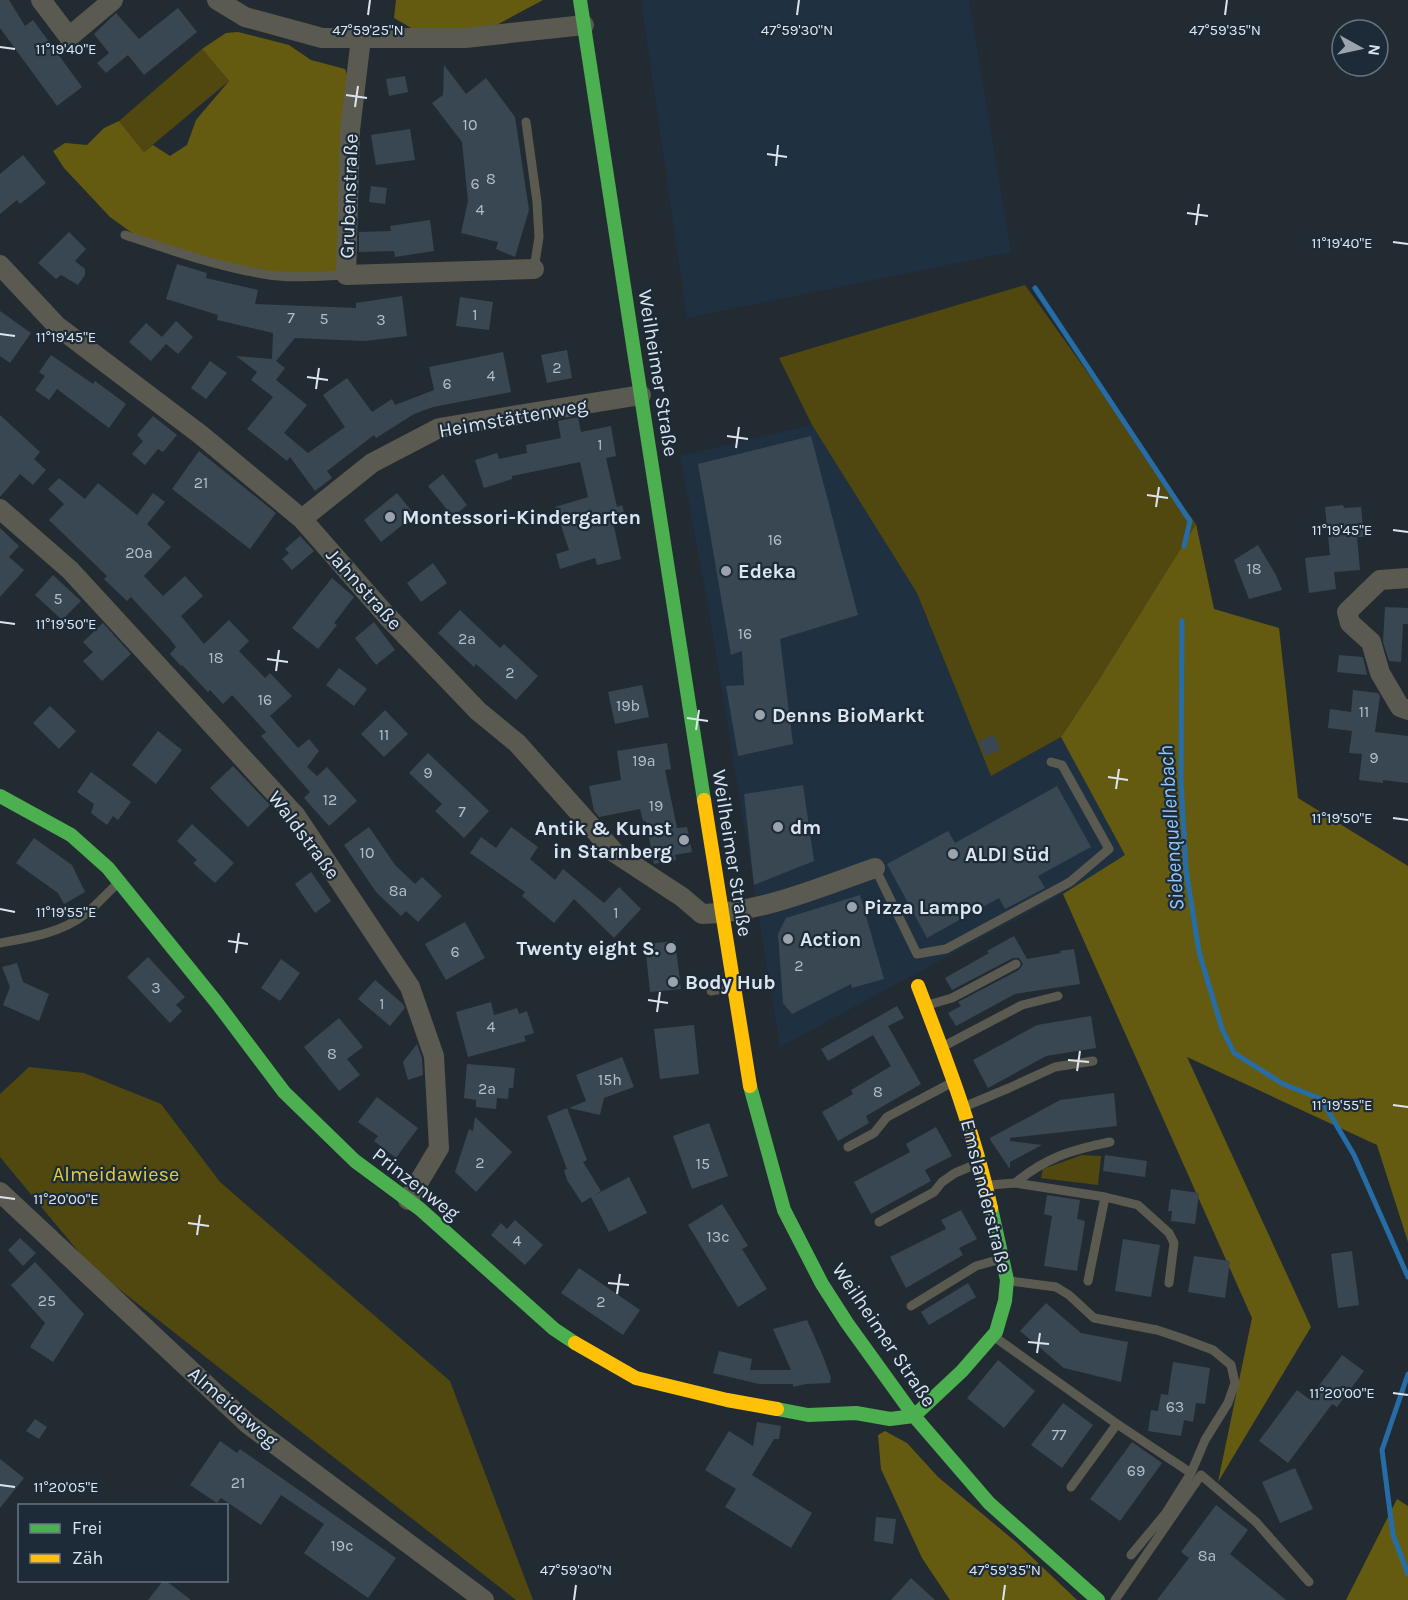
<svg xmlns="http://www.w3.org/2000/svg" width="1408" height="1600" font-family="Karla,sans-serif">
<rect width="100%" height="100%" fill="#232b32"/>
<!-- built -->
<path fill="#1f3041" d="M641 0H969L1011 252 687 318Z
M812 425 917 593 991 776 1061 737 1125 855 1063 894 780 1047 708 605 680 456Z"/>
<!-- green -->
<path fill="#50480f" d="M202 49 229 81 144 152 119 121Z
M1025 285 1196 524 1098 681 1061 737 991 776 917 593 812 425 779 358Z
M29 1067 84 1073 161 1104 220 1182 450 1381 533 1600H516L92 1268 0 1157V1094Z
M1082 1155 1101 1156 1098 1185 1041 1178 1043 1169Z"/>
<!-- forest -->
<path fill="#655b10" d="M396 0H543L491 28 413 29 394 18Z
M238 32 289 45 311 60 345 69 350 83 340 269 329 274 263 272 205 258 135 235 110 217 64 168 53 151 65 143 87 145 104 128 119 121 144 152 153 145 170 156 187 145 196 120 229 81 202 49 226 33Z
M1196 524 1214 609 1279 628 1298 798 1408 866V1242L1377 1145 1187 1057 1311 1327 1218 1482 1252 1318 1063 894 1125 855 1061 737 1098 681Z
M885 1431 907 1443 938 1477 1016 1542 1077 1600H950L922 1558 881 1469 878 1435Z
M1397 1499 1408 1506V1600H1346Z"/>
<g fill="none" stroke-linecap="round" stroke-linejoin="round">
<!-- stream -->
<path stroke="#266da7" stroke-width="5" d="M1035 288 1190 521 1184 546
M1182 621 1181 781 1186 870 1199 952 1222 1029 1234 1053 1283 1084 1321 1099 1354 1155 1408 1277
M1408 1374 1382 1450 1393 1535 1408 1574"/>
</g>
<!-- building -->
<path fill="#394753" d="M0 0H9L25 26 33 20 82 87 57 106 0 28Z
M178 8 197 32 144 75 128 55 106 73 97 63 109 53 94 34 116 13 139 39Z
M444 65 466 94 486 78 515 117 529 210 515 257 496 249 498 242 461 233 468 201 462 142 432 103 443 95Z
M405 76 408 92 389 96 386 79Z
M410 129 415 160 376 165 371 135Z
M23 155 46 183 20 204 17 200 0 214V174Z
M371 186 387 188 385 204 369 202Z
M430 220 434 251 395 257 394 251 359 252V232L391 231 390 226Z
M69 232 86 249 75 261 85 269V275L78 285 61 275 56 279 38 263Z
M177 264 207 273 206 278 258 290 255 304 356 308V303L402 296 407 336 365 341 295 338 276 361 285 368 276 380 307 405 284 433 308 453 345 427 323 395 347 378 372 412 392 399 395 405 434 390 429 367 503 352 511 392 433 407 414 414 376 438 374 435 327 471 332 478 315 491 290 457 287 461 247 429 273 397 251 380 257 372 236 356 272 359 273 333 217 320 218 315 166 299Z
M460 297 493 302 489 330 456 326Z
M0 311 31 333 10 363 0 356Z
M176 321 193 337 178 354 166 344 151 361 129 342 146 323 162 337Z
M567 350 572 378 547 383 541 355Z
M51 355 93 384 95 381 126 404 109 428 57 389 49 400 35 390 45 376 39 372Z
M210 361 227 373 206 399 191 388Z
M0 415 40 452 34 459 46 470 33 485 20 474 0 497Z
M153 416 177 435 163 452 158 449 145 465 132 454 143 441 137 435Z
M578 417 581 432 611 426 616 456 606 458 617 507 622 505 626 519 613 522 621 559 597 565 595 558 560 569 556 554 569 550 555 507 588 497 580 462 512 476V479L484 488 475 460 497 453 499 459 527 453 526 445 561 438 558 421Z
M811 436 858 615 780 639 793 744 738 756 726 686 744 685 742 651 731 655 698 464Z
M199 451 276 513 250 549 172 489Z
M443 474 467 505 453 517 428 486Z
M59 478 85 499 98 483 137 515 153 493 165 502 147 524 171 547 144 576 163 596 185 576 203 596 181 616 204 644 229 620 249 641 239 651 265 678 270 673 292 696 270 716 298 748 309 739 319 751 307 767 317 776 327 767 357 801 329 826 304 798 310 792 261 736 266 732 232 695 223 704 210 690 208 692 182 665 181 666 170 654 176 647 169 638 131 597 127 601 104 579 107 576 49 520 64 504 48 489Z
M397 493 415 515 381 542 364 520Z
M1343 505 1344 508 1361 507 1364 537H1357L1360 570 1334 572 1336 589 1309 593 1305 558 1330 555 1325 507Z
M0 528 19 546 9 557 24 570 0 597Z
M300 536 314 551 292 570 282 559 289 553 285 549Z
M1258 545 1276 575 1282 590 1249 599 1234 560Z
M433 563 447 583 421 602 407 583Z
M53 575 81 601 62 620 35 595Z
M332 578 354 597 334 623 337 625 318 649 292 628Z
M1385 607 1408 608V624H1403L1401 662 1389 661 1383 642Z
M460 610 500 648 504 644 538 676 516 700 476 664 474 667 438 633Z
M374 622 395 650 376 665 355 638Z
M103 623 131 654 102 681 83 661 93 652 83 642Z
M1339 655 1363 657 1367 675 1337 672Z
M339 668 367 689 354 706 326 685Z
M642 685 649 717 615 724 608 692Z
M1353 690 1378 693 1380 696 1375 732 1408 736V783L1383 780V783L1359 780 1362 754 1349 753 1352 731 1328 728 1330 709 1351 712Z
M50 706 76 731 59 749 33 723Z
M385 710 408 734 384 757 361 734Z
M158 731 182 750 156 784 132 765Z
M994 735 1000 750 985 756 979 741Z
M667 743 671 769 665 770 677 828 687 827 692 852 675 855 676 860 654 864 646 821H643L640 809 599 817 594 811 589 786 621 780 617 751Z
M428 753 489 811 464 838 435 811 442 804 409 773Z
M233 766 270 805 248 827 210 788Z
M91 772 131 802 118 820 113 816 107 825 91 813 94 804 77 792Z
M803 785 814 861 754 885 744 794Z
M1057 786 1091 847 1038 876 1045 888 1005 909 999 898 927 938 887 864 948 831 955 843Z
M192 824 234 863 215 883 193 863 197 860 177 841Z
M369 827 395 865 415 884 422 877 442 896 418 922 406 911 401 916 376 892 344 845Z
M511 827 538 847 530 859 555 880 563 869 604 903 619 887 641 909 614 938 574 899 554 923 522 896 525 892 470 853 481 837 496 848Z
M34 838 72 865 85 892 64 904 58 893 16 863Z
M311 872 331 901 315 913 295 884Z
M860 895 884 979 852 988 851 984 792 1014 783 1003 778 934 786 918Z
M465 922 485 958 446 980 425 944Z
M1014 936 1027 959 1061 953 1060 951 1074 949 1080 984 1015 994 956 1026 948 1013 961 1006 958 1002 1019 970 1023 964 1019 958H1013L952 990 945 978 989 953 987 951Z
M675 941 681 989 650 992 645 944Z
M148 957 185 997 176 1005 182 1011 170 1023 127 977Z
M281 959 300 973 280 1001 261 988Z
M17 963 23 982 49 994 39 1021 3 1005 10 987 2 967Z
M375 980 403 1004 405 1008 390 1026 358 999Z
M491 1002 494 1015 517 1008 519 1014 527 1011 534 1033 524 1036 526 1041 468 1057 456 1012Z
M897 1006 904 1018 888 1026 921 1084 866 1116 869 1123 838 1141 822 1112 853 1094 851 1090 891 1066 873 1035 828 1061 821 1049Z
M1091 1016 1096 1048 1046 1056 988 1088 973 1060 1037 1025Z
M339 1018 363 1047 347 1059 360 1075 339 1091 304 1047Z
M694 1025 699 1074 660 1079 654 1029Z
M417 1044 422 1058 423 1075 408 1080 403 1062Z
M622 1057 634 1087 604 1098 600 1115 569 1108 586 1101 576 1075Z
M467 1064 515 1068 513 1088H509L508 1099 497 1098 496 1109 476 1107V1100L464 1098Z
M1114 1093 1117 1126 1010 1138V1141L1042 1145 1010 1162V1169L991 1141 990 1138 1060 1100Z
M377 1097 418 1128 396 1158 374 1141 378 1136 358 1122Z
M567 1108 587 1160 583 1162 601 1191 593 1196 629 1177 647 1213 609 1232 591 1197 582 1203 567 1180 564 1170 567 1169 547 1116Z
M475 1117 512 1152 476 1192 455 1172 469 1129 473 1131Z
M709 1123 728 1176 692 1189 673 1136Z
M936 1127 952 1156 925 1170 931 1181 871 1214 854 1182 910 1152 906 1144Z
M1105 1155 1147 1161 1145 1177 1103 1171Z
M1171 1189 1199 1193 1195 1224 1171 1221 1172 1211H1168Z
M1047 1195 1080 1200 1077 1219 1085 1221 1077 1271 1044 1266 1052 1216 1044 1214Z
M722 1204 748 1246 742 1249 767 1289 738 1307 688 1225Z
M961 1210 977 1239 959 1248 963 1255 906 1288 890 1257 946 1229 941 1220Z
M515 1220 543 1245 525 1265 491 1235 501 1223 507 1229Z
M20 1238 36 1253 23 1266 8 1250Z
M1123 1239 1160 1245 1151 1297 1115 1291Z
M1352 1251 1359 1305 1338 1308 1331 1254Z
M1194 1256 1230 1261 1225 1298 1188 1292Z
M35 1262 84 1314 53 1362 30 1347 45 1323 11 1285Z
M579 1268 640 1310 623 1335 561 1293Z
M968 1283 976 1297 929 1325 921 1312Z
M1046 1303 1081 1333 1128 1342 1121 1382 1064 1368 1020 1331Z
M807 1320 823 1356 831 1378 830 1383 806 1384 793 1387V1384H759L713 1373 719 1351 752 1359 750 1370H791L773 1329Z
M1342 1355 1364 1371 1337 1407 1332 1404 1288 1463 1259 1441 1297 1390 1309 1399Z
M998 1360 1035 1391 1004 1428 967 1398Z
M1173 1362 1210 1368 1205 1404 1196 1403 1193 1422 1184 1420 1181 1436 1148 1431 1151 1410 1158 1411 1161 1394 1168 1395Z
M1063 1403 1093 1425 1062 1468 1031 1445Z
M35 1419 47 1427 39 1439 26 1431Z
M757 1422 781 1426 779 1439H774L752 1475 812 1513 791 1548 725 1507 736 1489 705 1470 729 1431 753 1446Z
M220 1441 237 1453 240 1449 396 1558 368 1598 304 1553 324 1524 281 1495 261 1525 221 1498 217 1503 190 1485Z
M1132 1442 1162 1463 1120 1521 1090 1499Z
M0 1459 24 1478 0 1508Z
M1295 1468 1313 1509 1280 1523 1262 1482Z
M1216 1505 1248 1530 1230 1554 1286 1600H1157L1189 1558 1181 1552Z
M876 1517 896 1519 893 1544 874 1541Z
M911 1578 935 1600H891Z
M163 1581H166L191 1600H148Z"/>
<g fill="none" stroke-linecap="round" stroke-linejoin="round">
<!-- lane -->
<path stroke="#5a5a50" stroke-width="9" d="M526 122 537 202 539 237 534 269
M125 235C170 250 216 266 263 274 290 279 319 276 346 275
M875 868 917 954 946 949 1070 882 1109 849 1062 765 1051 762
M0 943C28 938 61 933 84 915 96 906 107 893 118 883
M711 991 728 988
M928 1005 952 998 1016 964
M944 1046 1022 1005 1058 996
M966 1106 1009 1088 1055 1067 1093 1061
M848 1147 874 1133 887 1117 951 1083
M1015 1183C1047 1157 1071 1150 1110 1142
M990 1185 1015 1183 1105 1197 1138 1205 1169 1233 1174 1243 1169 1283
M879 1222 934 1192 942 1182 955 1173 979 1163
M1010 1281 1056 1287 1069 1295 1094 1318 1157 1330 1181 1338 1213 1350 1231 1365 1235 1383 1228 1403 1205 1440 1191 1473 1166 1513 1131 1555
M1088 1281 1105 1197
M911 1306 976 1266 1001 1259
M996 1338 1117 1424 1191 1473
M1071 1487 1117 1424
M1115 1600 1201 1475 1256 1522 1309 1582"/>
<!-- street -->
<path stroke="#5a5a50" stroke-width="20" d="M41 0 69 37 113 0
M217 0 245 17 322 38H465L584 25
M361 38 350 130 346 275 534 269
M0 265 57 326 201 435 302 519 387 616 478 711 517 743 615 853 682 897 702 914C761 913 820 887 875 868
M0 509 70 570 296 816 410 987 434 1056 439 1148 408 1200
M302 519 372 463 439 428 641 395
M1408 578 1380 580 1347 612 1350 623 1371 642 1380 673 1400 707 1408 710
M0 1192 248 1424 484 1600"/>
<!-- fast -->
<path stroke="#4caf50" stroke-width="14" d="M580 0C620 267 663 533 704 800
M0 796 71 835 108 868 217 1003 284 1092 355 1161 420 1209 554 1329 575 1343
M750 1086 784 1210 822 1284 847 1323 914 1416 989 1503 1098 1600
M777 1409 808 1415 856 1413 890 1419 914 1416 962 1371 996 1332 1005 1301 1007 1280 991 1208"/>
<!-- slow -->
<path stroke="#ffc107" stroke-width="14" d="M704 800 750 1086
M918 986C946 1059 974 1131 991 1208
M575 1343 636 1378 727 1400 777 1409"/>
</g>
<!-- ticks -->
<path fill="none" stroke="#dce5ee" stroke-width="2" d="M368 15 370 0M797 15 799 0M1225 15 1227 0M0 47 15 49M346 95 367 98M355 107 358 86M767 154 787 157M776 166 778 145M1187 213 1208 216M1196 225 1199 204M1393 242 1408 244M0 334 15 336M307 377 328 380M316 389 319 368M727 436 748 439M736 448 739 427M1147 495 1168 498M1156 507 1159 487M1393 530 1408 532M0 622 15 624M267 659 288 662M276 671 279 650M687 718 708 721M696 730 699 710M1108 777 1128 780M1116 789 1119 769M1393 818 1408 820M0 909 15 912M228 941 248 944M236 953 239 933M648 1000 668 1003M657 1012 660 992M1068 1060 1089 1062M1077 1071 1080 1051M1393 1105 1408 1107M0 1197 15 1199M188 1223 209 1226M197 1235 200 1215M608 1283 629 1285M617 1294 620 1274M1028 1342 1049 1344M1037 1353 1040 1333M1393 1393 1408 1395M0 1485 15 1487M574 1600 576 1585M1003 1600 1005 1585"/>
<!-- markers -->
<g fill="#9ba4ac" stroke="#1d2b38" stroke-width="2">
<circle cx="390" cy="517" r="6"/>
<circle cx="726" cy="571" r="6"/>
<circle cx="760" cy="715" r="6"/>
<circle cx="778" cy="827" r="6"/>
<circle cx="684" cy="840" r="6"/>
<circle cx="953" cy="854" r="6"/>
<circle cx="852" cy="907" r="6"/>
<circle cx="788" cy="939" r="6"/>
<circle cx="671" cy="948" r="6"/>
<circle cx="673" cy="982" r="6"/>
</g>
<g text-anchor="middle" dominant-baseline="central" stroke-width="4.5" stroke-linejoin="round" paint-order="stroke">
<!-- number labels -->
<g font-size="16" fill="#b3bec7">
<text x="470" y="124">10</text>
<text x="491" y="178">8</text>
<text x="475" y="183">6</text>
<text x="480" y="209">4</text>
<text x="475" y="314">1</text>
<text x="291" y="317">7</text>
<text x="324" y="318">5</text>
<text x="381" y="319">3</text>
<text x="557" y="367">2</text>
<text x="491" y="375">4</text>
<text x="447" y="383">6</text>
<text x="600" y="444">1</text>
<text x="201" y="482">21</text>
<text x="775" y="539">16</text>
<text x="139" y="552">20a</text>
<text x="1254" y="568">18</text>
<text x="58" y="598">5</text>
<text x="745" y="633">16</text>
<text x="467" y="638">2a</text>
<text x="216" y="657">18</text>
<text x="510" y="672">2</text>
<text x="265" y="699">16</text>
<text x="628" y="705">19b</text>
<text x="1364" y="711">11</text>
<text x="384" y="734">11</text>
<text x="1374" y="757">9</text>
<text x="644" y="760">19a</text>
<text x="428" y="772">9</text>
<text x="330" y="799">12</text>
<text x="656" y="805">19</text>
<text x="462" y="811">7</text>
<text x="367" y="852">10</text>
<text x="398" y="890">8a</text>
<text x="616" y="912">1</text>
<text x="455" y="951">6</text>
<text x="799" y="965">2</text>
<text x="156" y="987">3</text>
<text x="382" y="1003">1</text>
<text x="491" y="1026">4</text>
<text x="332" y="1053">8</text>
<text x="610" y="1079">15h</text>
<text x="487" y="1088">2a</text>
<text x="878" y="1091">8</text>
<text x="480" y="1162">2</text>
<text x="703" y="1163">15</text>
<text x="718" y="1236">13c</text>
<text x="517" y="1240">4</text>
<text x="47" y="1300">25</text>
<text x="601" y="1301">2</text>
<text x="1175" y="1406">63</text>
<text x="1059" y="1434">77</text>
<text x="1136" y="1470">69</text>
<text x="238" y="1482">21</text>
<text x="342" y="1545">19c</text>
<text x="1207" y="1555">8a</text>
</g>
<!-- street labels -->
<g font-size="20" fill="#dce5ee" stroke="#1d2b38">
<text transform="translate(349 196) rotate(-88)">Grubenstraße</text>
<text transform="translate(658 373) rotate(81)">Weilheimer Straße</text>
<text transform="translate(513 418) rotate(-10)">Heimstättenweg</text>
<text transform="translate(364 589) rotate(48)">Jahnstraße</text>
<text transform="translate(304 835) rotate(53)">Waldstraße</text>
<text transform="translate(732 853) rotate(81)">Weilheimer Straße</text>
<text transform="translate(416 1184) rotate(38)">Prinzenweg</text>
<text transform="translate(986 1196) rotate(76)">Emslanderstraße</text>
<text transform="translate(884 1335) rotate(56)">Weilheimer Straße</text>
<text transform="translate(233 1407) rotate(41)">Almeidaweg</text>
</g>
<!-- poi labels -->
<g font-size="20" font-weight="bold" fill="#dce5ee" stroke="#1d2b38" text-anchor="start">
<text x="402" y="517">Montessori-Kindergarten</text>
<text x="738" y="571">Edeka</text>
<text x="772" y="715">Denns BioMarkt</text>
<text x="790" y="827">dm</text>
<text x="672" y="828" text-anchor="end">Antik &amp; Kunst<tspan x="672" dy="23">in Starnberg</tspan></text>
<text x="965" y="854">ALDI Süd</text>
<text x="864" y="907">Pizza Lampo</text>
<text x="800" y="939">Action</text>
<text x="659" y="948" text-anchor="end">Twenty eight S.</text>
<text x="685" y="982">Body Hub</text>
</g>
<!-- park labels -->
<g font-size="20" fill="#e2cc41" stroke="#1d2b38">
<text x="116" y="1174">Almeidawiese</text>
</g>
<!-- water labels -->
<g font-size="21" font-style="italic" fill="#91c7fa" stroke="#1d2b38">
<text transform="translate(1171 828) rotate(-94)">Siebenquellenbach</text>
</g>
</g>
<g font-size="15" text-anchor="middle" fill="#dce5ee" stroke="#1d2b38" stroke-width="4.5" stroke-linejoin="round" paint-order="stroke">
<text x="368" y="35">47°59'25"N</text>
<text x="797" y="35">47°59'30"N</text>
<text x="1225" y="35">47°59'35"N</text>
<text x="66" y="54">11°19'40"E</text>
<text x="1342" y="248">11°19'40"E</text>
<text x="66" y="342">11°19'45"E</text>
<text x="1342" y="535">11°19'45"E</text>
<text x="66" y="629">11°19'50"E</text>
<text x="1342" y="823">11°19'50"E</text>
<text x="66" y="917">11°19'55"E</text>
<text x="1342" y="1110">11°19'55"E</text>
<text x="66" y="1204">11°20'00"E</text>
<text x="1342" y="1398">11°20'00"E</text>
<text x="66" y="1492">11°20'05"E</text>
<text x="576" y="1575">47°59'30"N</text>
<text x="1005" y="1575">47°59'35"N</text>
</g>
<!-- legend -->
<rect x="18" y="1504" width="210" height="78" fill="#1d2b38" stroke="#697581" stroke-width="1.5"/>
<rect x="30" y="1524" width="30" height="9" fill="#4caf50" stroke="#697581" stroke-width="1.5"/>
<text x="72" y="1534" font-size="18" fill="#dce5ee">Frei</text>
<rect x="30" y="1554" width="30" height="9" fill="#ffc107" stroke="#697581" stroke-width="1.5"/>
<text x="72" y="1564" font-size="18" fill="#dce5ee">Zäh</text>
<!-- north arrow -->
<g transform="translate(1360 48) rotate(98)"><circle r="28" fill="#1d2b38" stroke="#697581" stroke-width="1.5"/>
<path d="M0-4.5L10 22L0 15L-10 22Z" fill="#9ba4ac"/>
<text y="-9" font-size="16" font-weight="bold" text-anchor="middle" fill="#dce5ee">N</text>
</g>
</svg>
